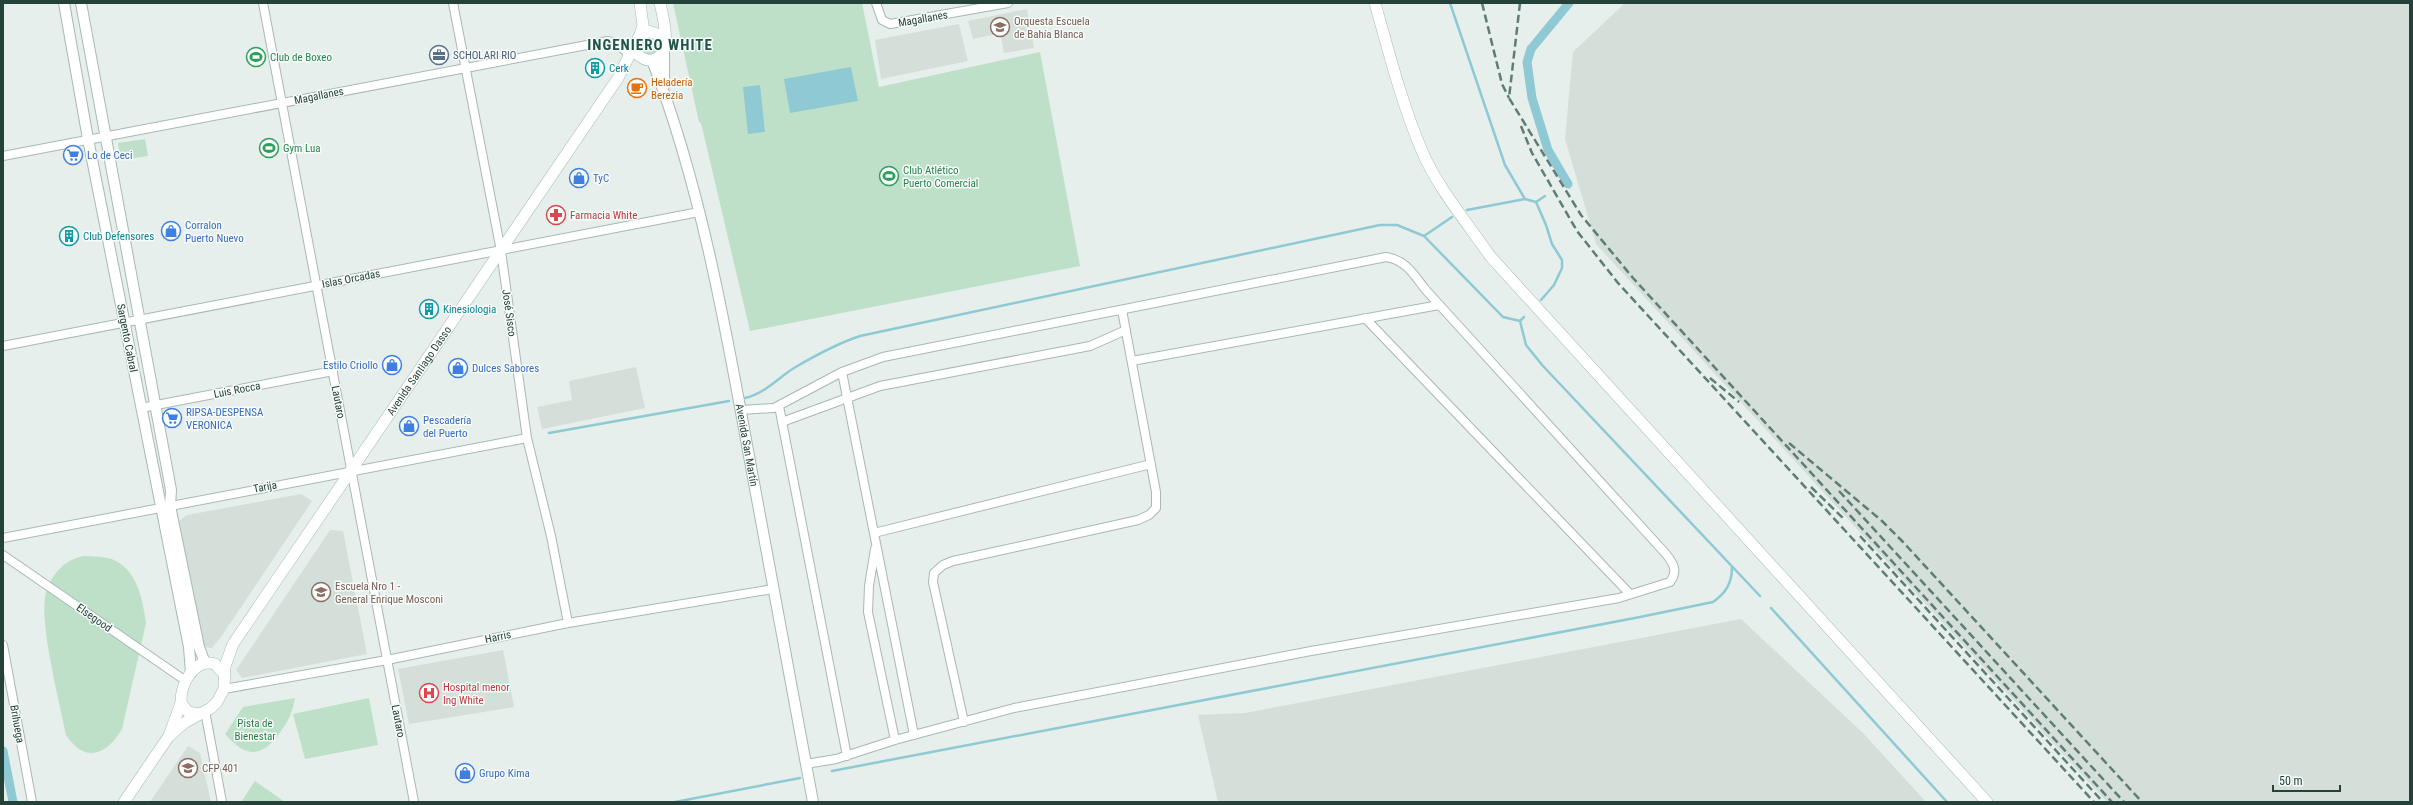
<svg xmlns="http://www.w3.org/2000/svg" width="2413" height="805" font-family="'Roboto Condensed',sans-serif">
  <style>
    .built { fill: #d4dfda }
    .green { fill: #bfe0c8 }
    .water { fill: #8ec9d4 }
    .lines { fill: none; stroke-linecap: round; stroke-linejoin: round }
    .stream { stroke: #8ec9d4; stroke-width: 2.5 }
    .canal { stroke: #8ec9d4; stroke-width: 9 }
    .minor-casing { stroke: #a8b8b2; stroke-width: 10 }
    .tertiary-casing { stroke: #a8b8b2; stroke-width: 12 }
    .secondary-casing { stroke: #a4bbb3; stroke-width: 12 }
    .minor { stroke: #fff; stroke-width: 8 }
    .tertiary { stroke: #fff; stroke-width: 10 }
    .secondary { stroke: #fff; stroke-width: 11 }
    .rail { stroke: #5f7d75; stroke-width: 2.5; stroke-dasharray: 8 4; stroke-linecap: butt }
    .labels { text-anchor: middle; dominant-baseline: central; stroke-width: 3; stroke-linejoin: round; paint-order: stroke }
    .street-label { font-size: 11px; fill: #24423a; stroke: #f7fbf9 }
    .education-label { font-size: 11px; fill: #785e54; stroke: #f7fbf9; text-anchor: start }
    .service-label { font-size: 11px; fill: #4e5e75; stroke: #f7fbf9; text-anchor: start }
    .leisure-label { font-size: 11px; fill: #27864d; stroke: #f7fbf9; text-anchor: start }
    .culture-label { font-size: 11px; fill: #0d838f; stroke: #f7fbf9; text-anchor: start }
    .food-label { font-size: 11px; fill: #c56008; stroke: #f7fbf9; text-anchor: start }
    .shop-label { font-size: 11px; fill: #366cbe; stroke: #f7fbf9; text-anchor: start }
    .health-label { font-size: 11px; fill: #be3a42; stroke: #f7fbf9; text-anchor: start }
    .park-label { font-size: 11px; fill: #2d7a4b; stroke: #f7fbf9 }
    .district-label { font-size: 15px; font-weight: bold; letter-spacing: 1px; fill: #1f5548; stroke: #f7fbf9 }
  </style>
  <rect width="100%" height="100%" fill="#e6efeb"/>
  <!-- built -->
  <path class="built" d="M1625,3H2410V802H2107L1596,244L1565,139L1573,52Z
    M1027,9L1034,48L1004,53L1000,33L973,39L968,21Z
    M959,24L968,61L881,79L875,40Z
    M636,367L645,408L542,429L537,407L572,400L569,381Z
    M301,494L312,501L221,637L212,648L202,647L179,521L187,515Z
    M330,530L343,531L367,654L242,678L236,670Z
    M1741,619L1864,734L1926,802H1218L1198,715L1245,713Z
    M503,650L514,707L409,724L398,669Z
    M188,746L200,753L211,802H150Z"/>
  <!-- green -->
  <path class="green" d="M673,3H862L879,87L1040,52L1080,266L750,331L701,123L699,122Z
    M641 46a9 9 0 1 1 18 0a9 9 0 1 1-18 0Z
    M145,139L148,156L120,160L118,143Z
    M85,556C95,557 108,556 116,561C138,572 143,602 146,623L122,729C107,755 85,764 66,735C60,704 38,620 46,593C51,574 66,558 85,556Z
    M295,698C292,714 289,720 279,734C261,759 245,757 225,734L243,707Z
    M369,698L378,745L305,759L293,714Z
    M255,781L285,802H241Z"/>
  <!-- water -->
  <path class="water" d="M851,67L858,101L790,113L784,79Z
    M760,85L765,132L748,134L743,87Z"/>
  <g class="lines">
    <!-- stream -->
    <path class="stream" d="M1450,3L1505,165L1525,199
      M1536,202L1546,225L1552,244L1562,260V268L1554,285L1541,300
      M1467,210L1525,199L1536,202L1545,196
      M1424,236L1452,217
      M1520,321L1526,345L1543,366L1760,596
      M745,398C764,394 778,378 794,368C816,355 836,344 860,336L1380,225H1397L1424,236L1503,317L1520,321L1524,317
      M549,433L729,401
      M1771,608L1947,802
      M832,771L1640,617L1713,602C1726,593 1732,583 1732,567
      M675,802L800,778"/>
    <!-- canal -->
    <path class="canal" d="M1568,184L1548,150L1532,98L1527,62L1531,49L1569,3
      M3,751L13,802"/>
    <!-- minor casing -->
    <g class="minor-casing">
      <path id="minor" d="M263,3L414,802
        M453,3L501,251L527,438L551,536L568,623
        M876,3L882,20L890,24L1008,3
        M3,156L608,41L616,43L630,55
        M1365,318L1630,594
        M3,346L699,212
        M1132,361L1439,305
        M842,372L914,735
        M779,406L847,756
        M141,408L333,371
        M741,410L774,408L842,372L883,357L1386,257C1406,260 1414,275 1425,289L1666,554C1674,564 1678,571 1670,582L1619,598L1311,651L1014,708L895,740L836,759L806,764
        M782,422L880,386L1090,346L1126,330
        M874,533L1151,464
        M3,538L527,438
        M875,549L869,586L868,612L895,740
        M3,555L186,681
        M3,645L32,802
        M224,689L387,660L568,623L773,589
        M205,711L222,802
        M964,722L933,582L934,573L943,565L953,561L1138,520L1149,515L1156,508V492L1122,310"/>
    </g>
    <!-- tertiary casing -->
    <g class="tertiary-casing">
      <g id="tertiary">
        <path d="M64,3L88,139L189,647L191,673"/>
        <path d="M81,3L171,490L170,506L199,647L205,663"/>
        <path id="s1" d="M652,60C699,181 724,318 747,445C769,564 791,683 813,802"/>
        <path d="M664,86V49"/>
      </g>
    </g>
    <!-- secondary casing -->
    <g class="secondary-casing">
      <g id="secondary">
        <path d="M640,3L643,25L640,35"/>
        <path d="M660,3C663,17 673,52 655,59C649,62 643,59 638,55L635,46L638,38L648,31L660,35L665,45"/>
        <path d="M1375,3C1389,53 1402,104 1422,151C1437,187 1468,224 1490,256L1987,802"/>
        <path d="M199,714L188,712L181,703C180,685 194,657 215,664L224,674"/>
        <path id="s2" d="M169,736L184,723L211,708L217,702L224,689L225,666L233,644L618,78L636,42"/>
        <path d="M124,802L169,736L181,703"/>
      </g>
    </g>
    <!-- minor -->
    <use href="#minor" class="minor"/>
    <!-- tertiary -->
    <use href="#tertiary" class="tertiary"/>
    <!-- secondary -->
    <use href="#secondary" class="secondary"/>
    <!-- rail -->
    <path class="rail" d="M1482,3L1502,84L1509,98
      M1520,3L1509,98L1581,215L1633,278L2112,802
      M1521,126L1532,153L1577,231L1618,283L2094,802
      M1710,378L1739,402
      M1789,443L1882,521L1903,542L2142,802
      M1811,487L1845,520
      M1839,491L2124,802
      M1860,536L2103,802"/>
  </g>
  <!-- icons -->
  <defs>
    <g id="school-ring" transform="scale(1)"><circle r="9.5" fill="#f7fbf9" stroke="#8d6e63" stroke-width="1.5"/><path d="M0-5L7-2L0 1L-7-2ZM-4 1L0 2.5L4 1V4Q0 6-4 4Z" fill="#8d6e63"/></g>
    <g id="office-ring" transform="scale(1)"><circle r="9.5" fill="#f7fbf9" stroke="#5c6f8a" stroke-width="1.5"/><path d="M-6-3h4V-5.5h4V-3h4V5H-6ZM-1-4.5V-3h2v-1.5ZM-6 0V1H6V0Z" fill="#5c6f8a"/></g>
    <g id="stadium-ring" transform="scale(1)"><circle r="9.5" fill="#f7fbf9" stroke="#2e9e5b" stroke-width="1.5"/><path d="M0-5a6.5 5 0 1 0 0 10a6.5 5 0 1 0 0-10ZM-3.5-1.8h7v3.6h-7Z" fill="#2e9e5b"/></g>
    <g id="building-ring" transform="scale(1)"><circle r="9.5" fill="#f7fbf9" stroke="#0f9aa8" stroke-width="1.5"/><path d="M-4-6H4V6H1V3H-1V6H-4ZM-2.5-4.3h1.7v1.8h-1.7ZM.8-4.3h1.7v1.8H.8ZM-2.5-1h1.7V.8h-1.7ZM.8-1h1.7V.8H.8Z" fill="#0f9aa8"/></g>
    <g id="cafe-ring" transform="scale(1)"><circle r="9.5" fill="#f7fbf9" stroke="#e8710a" stroke-width="1.5"/><path d="M-5.5-4.5H6V0H3Q3 3.5 0 3.5H-2.5Q-5.5 3.5-5.5 0ZM3-3.2v2h1.7v-2ZM-6 4.5H4V6H-6Z" fill="#e8710a"/></g>
    <g id="supermarket-ring" transform="scale(1)"><circle r="9.5" fill="#f7fbf9" stroke="#3f7fe0" stroke-width="1.5"/><path d="M-6-5.5h2.5l.6 2H6L4.5 2H-2.5L-4.4-4H-6ZM-1.5 3.2a1.3 1.3 0 1 0 .1 0ZM3 3.2a1.3 1.3 0 1 0 .1 0Z" fill="#3f7fe0"/></g>
    <g id="shop-ring" transform="scale(1)"><circle r="9.5" fill="#f7fbf9" stroke="#3f7fe0" stroke-width="1.5"/><path d="M-5-2.5h2.3a2.7 3.5 0 0 1 5.4 0H5L5.5 6h-11ZM-1.5-2.5h3a1.5 2.3 0 0 0-3 0Z" fill="#3f7fe0"/></g>
    <g id="pharmacy-ring" transform="scale(1)"><circle r="9.5" fill="#f7fbf9" stroke="#e0444e" stroke-width="1.5"/><path d="M-2-6h4v4h4v4h-4v4h-4v-4h-4v-4h4Z" fill="#e0444e"/></g>
    <g id="hospital-ring" transform="scale(1)"><circle r="9.5" fill="#f7fbf9" stroke="#e0444e" stroke-width="1.5"/><path d="M-5-5h3v3.5h4V-5h3V5h-3V1.5h-4V5h-3Z" fill="#e0444e"/></g>
  </defs>
  <g fill-rule="evenodd">
    <use href="#school-ring" x="1000" y="27"/>
    <use href="#office-ring" x="439" y="55"/>
    <use href="#stadium-ring" x="256" y="57"/>
    <use href="#building-ring" x="595" y="68"/>
    <use href="#cafe-ring" x="637" y="88"/>
    <use href="#stadium-ring" x="269" y="148"/>
    <use href="#supermarket-ring" x="73" y="155"/>
    <use href="#stadium-ring" x="889" y="176"/>
    <use href="#shop-ring" x="579" y="178"/>
    <use href="#pharmacy-ring" x="556" y="215"/>
    <use href="#shop-ring" x="171" y="231"/>
    <use href="#building-ring" x="69" y="236"/>
    <use href="#building-ring" x="429" y="309"/>
    <use href="#shop-ring" x="392" y="365"/>
    <use href="#shop-ring" x="458" y="368"/>
    <use href="#supermarket-ring" x="172" y="418"/>
    <use href="#shop-ring" x="409" y="426"/>
    <use href="#school-ring" x="321" y="592"/>
    <use href="#hospital-ring" x="429" y="693"/>
    <use href="#school-ring" x="188" y="768"/>
    <use href="#shop-ring" x="465" y="773"/>
  </g>
  <g class="labels">
    <!-- street labels -->
    <g class="street-label">
      <text transform="translate(923 19) rotate(-10)">Magallanes</text>
      <text transform="translate(319 96) rotate(-11)">Magallanes</text>
      <text transform="translate(351 279) rotate(-11)">Islas Orcadas</text>
      <text transform="translate(509 313) rotate(82)">José Sisco</text>
      <text transform="translate(127 338) rotate(79)">Sargento Cabral</text>
      <text stroke="none"><textPath href="#s2" startOffset="451">Avenida Santiago Dasso</textPath></text>
      <text transform="translate(237 390) rotate(-11)">Luis Rocca</text>
      <text transform="translate(338 402) rotate(79)">Lautaro</text>
      <text stroke="none"><textPath href="#s1" startOffset="397">Avenida San Martín</textPath></text>
      <text transform="translate(265 487) rotate(-11)">Tarija</text>
      <text transform="translate(94 618) rotate(35)">Elsegood</text>
      <text transform="translate(498 637) rotate(-12)">Harris</text>
      <text transform="translate(398 721) rotate(79)">Lautaro</text>
      <text transform="translate(17 724) rotate(80)">Brihuega</text>
    </g>
    <!-- education labels -->
    <g class="education-label">
      <text x="1014" y="21">Orquesta Escuela<tspan x="1014" dy="13">de Bahía Blanca</tspan></text>
      <text x="335" y="586">Escuela Nro 1 -<tspan x="335" dy="13">General Enrique Mosconi</tspan></text>
      <text x="202" y="768">CFP 401</text>
    </g>
    <!-- service labels -->
    <g class="service-label">
      <text x="453" y="55">SCHOLARI RIO</text>
    </g>
    <!-- leisure labels -->
    <g class="leisure-label">
      <text x="270" y="57">Club de Boxeo</text>
      <text x="283" y="148">Gym Lua</text>
      <text x="903" y="170">Club Atlético<tspan x="903" dy="13">Puerto Comercial</tspan></text>
    </g>
    <!-- culture labels -->
    <g class="culture-label">
      <text x="609" y="68">Cerk</text>
      <text x="83" y="236">Club Defensores</text>
      <text x="443" y="309">Kinesiologia</text>
    </g>
    <!-- food labels -->
    <g class="food-label">
      <text x="651" y="82">Heladería<tspan x="651" dy="13">Berezia</tspan></text>
    </g>
    <!-- shop labels -->
    <g class="shop-label">
      <text x="87" y="155">Lo de Ceci</text>
      <text x="593" y="178">TyC</text>
      <text x="185" y="225">Corralon<tspan x="185" dy="13">Puerto Nuevo</tspan></text>
      <text x="378" y="365" text-anchor="end">Estilo Criollo</text>
      <text x="472" y="368">Dulces Sabores</text>
      <text x="186" y="412">RIPSA-DESPENSA<tspan x="186" dy="13">VERONICA</tspan></text>
      <text x="423" y="420">Pescadería<tspan x="423" dy="13">del Puerto</tspan></text>
      <text x="479" y="773">Grupo Kima</text>
    </g>
    <!-- health labels -->
    <g class="health-label">
      <text x="570" y="215">Farmacia White</text>
      <text x="443" y="687">Hospital menor<tspan x="443" dy="13">Ing White</tspan></text>
    </g>
    <!-- park labels -->
    <g class="park-label">
      <text x="255" y="723">Pista de<tspan x="255" dy="13">Bienestar</tspan></text>
    </g>
    <!-- district labels -->
    <g class="district-label">
      <text x="650" y="45">INGENIERO WHITE</text>
    </g>
  </g>
  <!-- border -->
  <rect width="2413" height="805" fill="none" stroke="#24423a" stroke-width="8"/>
  <!-- scale -->
  <path d="M2273 785v6h67v-6" fill="none" stroke="#24423a" stroke-width="2"/>
  <text x="2279" y="785" font-size="12" fill="#24423a" stroke="#f7fbf9" stroke-width="3" paint-order="stroke">50 m</text>
</svg>
